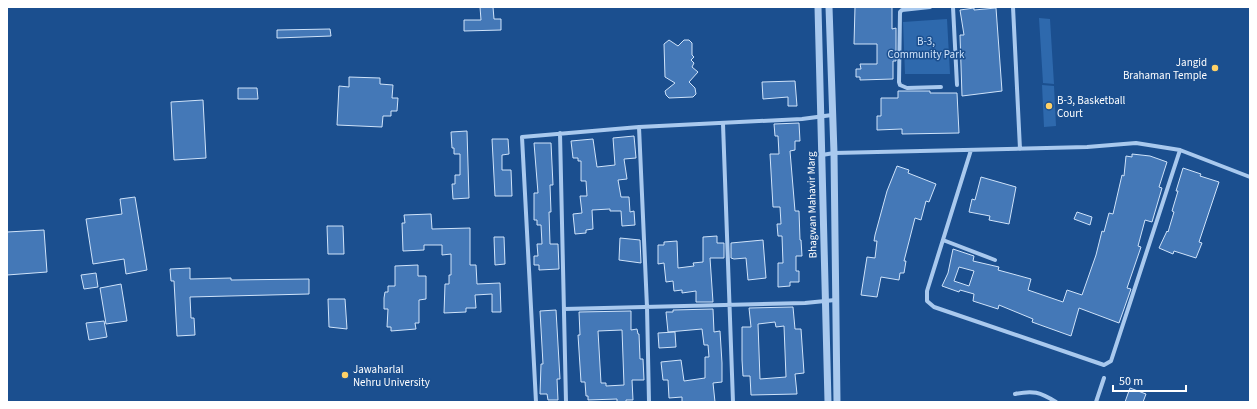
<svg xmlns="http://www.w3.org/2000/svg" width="1257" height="409" font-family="'Source Sans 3',sans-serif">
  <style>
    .green { fill: #2e69ad }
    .building { fill: #4478b7; stroke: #cfe3fa; fill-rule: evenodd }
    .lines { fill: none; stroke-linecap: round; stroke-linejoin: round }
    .minor { stroke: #a9c9ee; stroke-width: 4 }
    .tertiary { stroke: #a9c9ee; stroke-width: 7 }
    .poi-dot { fill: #ffd166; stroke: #1b4f8f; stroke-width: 1.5 }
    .labels { text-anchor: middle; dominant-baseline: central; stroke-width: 3; stroke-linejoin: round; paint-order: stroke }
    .park-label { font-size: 11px; fill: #cfe3fa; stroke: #1b4f8f }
    .poi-label { font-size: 11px; fill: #fff; stroke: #1b4f8f; text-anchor: start }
    .street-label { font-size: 11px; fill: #fff; stroke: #1b4f8f }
  </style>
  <rect width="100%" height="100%" fill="#1b4f8f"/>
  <!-- green -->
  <path class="green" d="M1039,18L1050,19L1054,84L1043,83Z
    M947,19L950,74H905L903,22Z
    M1042,85L1054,86L1056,126L1044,127Z"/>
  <!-- building -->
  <path class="building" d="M480,7H493L494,19H501V30L464,31V20H481Z
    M855,7H892V29L896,28V61H893V79L860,80V77H856V69H861L860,64H877V44H854Z
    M974,8V10L996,8L1002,91L962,96L960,35H964L960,10Z
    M330,29L331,36L277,38V30Z
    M669,40L678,46L684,40H689L692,43V55L694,57L691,60L694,63L692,67L698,72L689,82L695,88L696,94L693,97L669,98L666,95L665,91L675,83L665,77L664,44Z
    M349,77L380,78V84L393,85L392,98H398L397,111H391V116H383L382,127L337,125L339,86L349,87Z
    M795,81L797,106H788V97L763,99L762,82Z
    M238,88H257L258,99H238Z
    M898,91H930V93H957L959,133L902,134V129L877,130V116H881V98H898Z
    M203,100L206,158L174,160L171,102Z
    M799,123L800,141H795V150L790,151L795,211H799L800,240H801L802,256H796V271H799V282H790V286L778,287V263H783L782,236H778L777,224H781L780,207H773L770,154H779L778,136H775L774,124Z
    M467,131L469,198L453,199L452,184H455V175H460V154H454V148H452L451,132Z
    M634,136L636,158L624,159L627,179L618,180L621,197H629L630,212L634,211L635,225L622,226L621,211H610V209L592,210L593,229L586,230V233L575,234L573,214L582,213L580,196H587L586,181H581V161H578V158H573L571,141L593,139L597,167L615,165L613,138Z
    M492,139H508L509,154L502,155V170H511L512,196H495Z
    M534,143H551L553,185H550L551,212H549L550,244H558L559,269L539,270V265H534V256H538L537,244H542L541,225H537V220H534V193H538Z
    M1132,154L1150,156L1167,162L1159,187L1162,188L1152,222L1145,220L1138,246L1141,247L1127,288L1131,289L1119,323L1079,308L1071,336L1032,322L1033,319L999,305L998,309L973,301L974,294L960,290L959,292L942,286L948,273L953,249L974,256L973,261L999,267L998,270L1031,279L1028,290L1063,302L1067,290L1082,295L1096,255L1102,231L1104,232L1109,213L1113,214L1122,175L1124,176L1126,156L1132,157ZM959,267L974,271L969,286L954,281Z
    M897,166L909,170L908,173L936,184L929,202L926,201L921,220L915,218L904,261H906L904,273H900L899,280L881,277L877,297L861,295L867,257L875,258L877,241H874L875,235L887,191Z
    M1183,168L1201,174L1200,176L1219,182L1199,242L1202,243L1196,258L1174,251L1173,254L1159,248L1167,231L1168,232L1174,212L1172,211L1178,191H1176Z
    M981,177L1016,187L1009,224L989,220L990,216L969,212L972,199L975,200Z
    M135,197L147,270L126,274L124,259L93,264L86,219L122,214L120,199Z
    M1077,212L1092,217L1090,225L1074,219Z
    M431,214L432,229L470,228V265H476L477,284L500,283L501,312H492V294L475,295L476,308H466V312L444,313L445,284H449V275H451V254L442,255V245H424V250L403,251L402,223H405L404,215Z
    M327,226H343L344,254H328Z
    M44,230L47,272L7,275V232Z
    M717,236V243H724V258H710L713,302H696V291L682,293V290L674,291L673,281L666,282L664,263L658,264V245H664V242L677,241L678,268L694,266L693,263L703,262V237Z
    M494,237H504L505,264L495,265Z
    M620,238L640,240L641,263L619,260Z
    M763,240L766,278L748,280L746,258L734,259L731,258V243Z
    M418,265V276H426V299L419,300V323H415L416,329L391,331V327H387L388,309H384V298L385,292H388V286H395V266Z
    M190,268V279L231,278V280L309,279V294L190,297L191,318H194L195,335L177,336L174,281H171L170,269Z
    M96,273L98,287L84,289L81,275Z
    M121,284L127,321L106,324L100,288Z
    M328,299H345L347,329L329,327Z
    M793,307L795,329H801L804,373L795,374L797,394L751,395L750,376H743L742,360V327H751L749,308ZM775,322L776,327L784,326L786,377L760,379L758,324Z
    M713,309L714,332L720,331L722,363V382L713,383L715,402H682V397L669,398L668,380H663L661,362L681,360L684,381L705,378V357H709L708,345H704L702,329L668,332L666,312H673V310Z
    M556,310L560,379H557L558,400H548L547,394H540L541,364H543L540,311Z
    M631,311V330L637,329L638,334H639L640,359H643L644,380H632L633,400H626V402H617V399L588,400V396H586L585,382H581L578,335H580L579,312ZM622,330L624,385L606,386V383H601L598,331Z
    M104,321L107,337L89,340L86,323Z
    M675,332L676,347L659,348L658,333Z
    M1130,388L1146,394L1143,402H1125Z"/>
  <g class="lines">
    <!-- minor -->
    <path class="minor" d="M930,7L902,10L900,12L899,82L900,85L907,88L941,87
      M953,7L957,85
      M1013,7L1020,149
      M723,124L733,402
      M639,127L647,307L649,402
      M560,133L566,402
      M971,150L927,291V301L934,307L1104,365L1111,361L1180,150
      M822,155L834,153L1087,147L1136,143L1180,150L1250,177
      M943,240L995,260
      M564,309L805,303L835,300
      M1015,394C1033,390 1040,392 1056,402
      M536,402L522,137L639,127L802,119L832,115
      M1096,402L1104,378"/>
    <!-- tertiary -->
    <path class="tertiary" d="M818,7L828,402
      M829,7L834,153L837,402"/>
  </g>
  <!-- markers -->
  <g class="poi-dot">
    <circle cx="1215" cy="68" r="4"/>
    <circle cx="1049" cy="106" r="4"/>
    <circle cx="345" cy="375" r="4"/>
  </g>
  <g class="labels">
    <!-- park labels -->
    <g class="park-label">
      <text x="926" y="41">B-3,<tspan x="926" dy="13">Community Park</tspan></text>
    </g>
    <!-- poi labels -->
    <g class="poi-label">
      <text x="1207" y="62" text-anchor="end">Jangid<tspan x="1207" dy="13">Brahaman Temple</tspan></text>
      <text x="1057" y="100">B-3, Basketball<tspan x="1057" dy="13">Court</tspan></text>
      <text x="353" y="369">Jawaharlal<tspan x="353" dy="13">Nehru University</tspan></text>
    </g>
    <!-- street labels -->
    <g class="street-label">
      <text transform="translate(812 205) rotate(-91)">Bhagwan Mahavir Marg</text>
    </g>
  </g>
  <!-- border -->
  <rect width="1257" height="409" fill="none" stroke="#ffffff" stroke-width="16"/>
  <!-- scale -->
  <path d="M1113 385v6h73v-6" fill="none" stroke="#ffffff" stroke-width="2"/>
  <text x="1119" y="385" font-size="12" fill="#ffffff" stroke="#1b4f8f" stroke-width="3" paint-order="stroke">50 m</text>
</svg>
